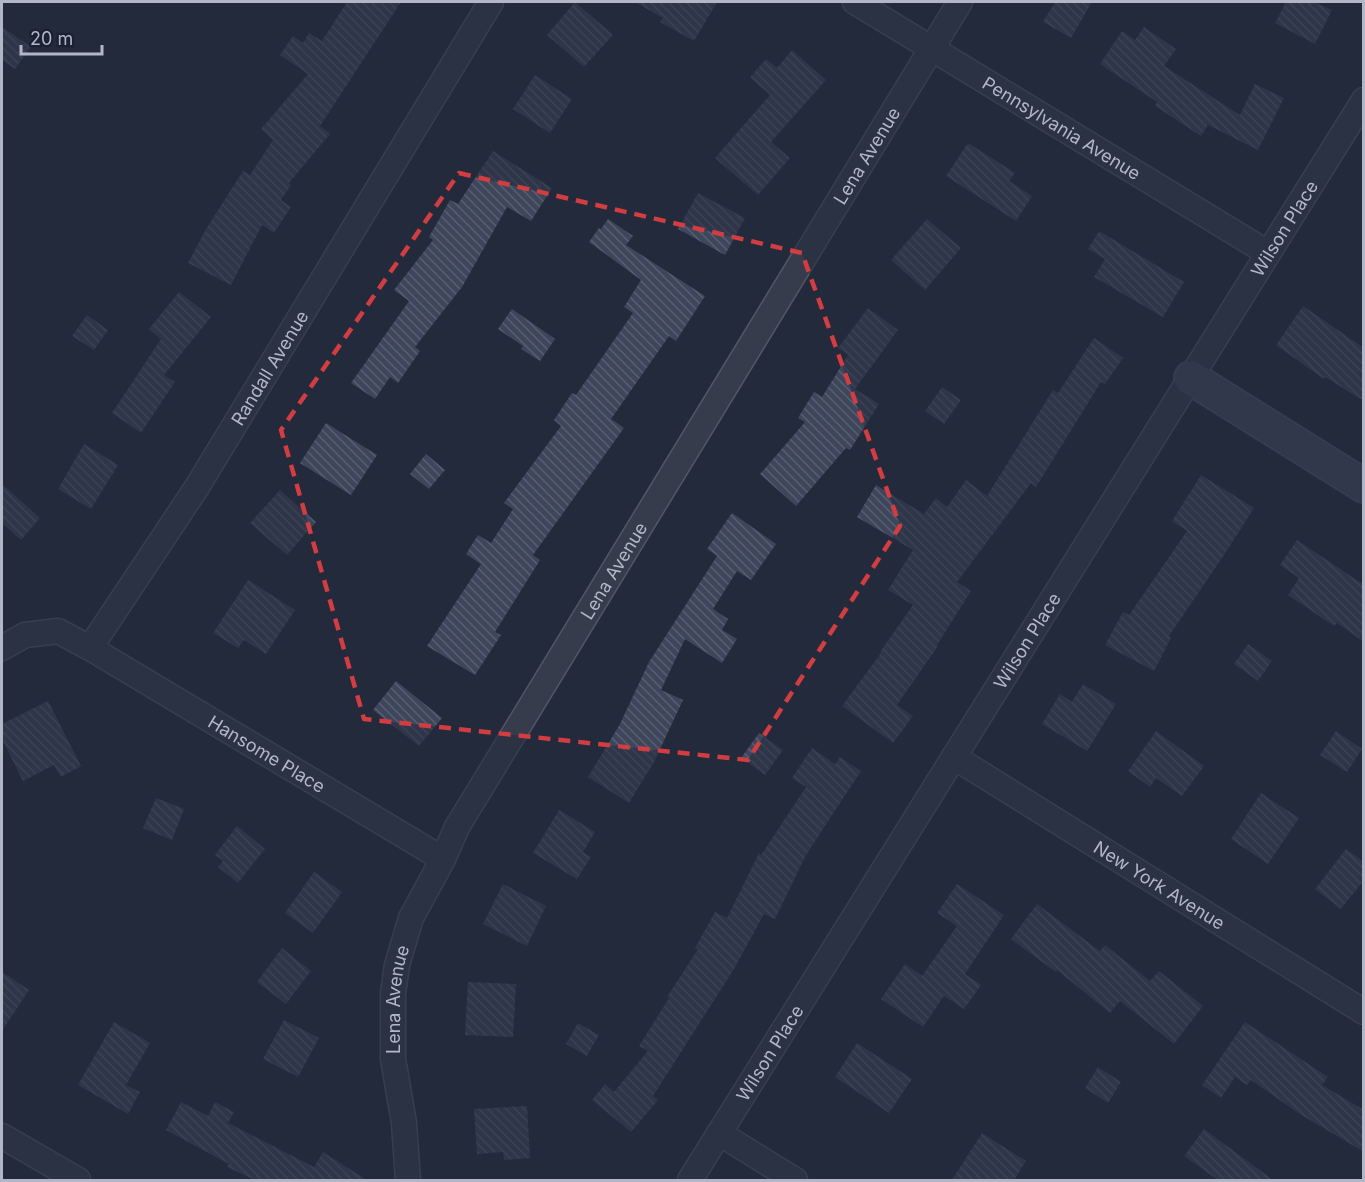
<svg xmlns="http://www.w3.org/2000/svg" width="1365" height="1182" font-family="Inter,sans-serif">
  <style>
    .building { fill: url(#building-back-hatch) }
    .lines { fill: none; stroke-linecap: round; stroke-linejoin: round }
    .street-casing { stroke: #525767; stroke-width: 27 }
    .secondary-casing { stroke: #525767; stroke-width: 36 }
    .street { stroke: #363c4c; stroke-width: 24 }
    .secondary { stroke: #444b5f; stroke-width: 33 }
    .marked { fill: none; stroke: #d13d40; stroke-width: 4.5; stroke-dasharray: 12 8; stroke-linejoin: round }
    .labels { text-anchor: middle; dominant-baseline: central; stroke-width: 4.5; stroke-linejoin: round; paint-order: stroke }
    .street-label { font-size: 18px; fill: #b2b7c8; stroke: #1c2131 }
  </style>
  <defs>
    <pattern id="building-back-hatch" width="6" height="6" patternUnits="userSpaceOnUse" patternTransform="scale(1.5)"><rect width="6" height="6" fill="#3e465c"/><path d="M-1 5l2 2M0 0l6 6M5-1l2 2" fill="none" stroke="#585e72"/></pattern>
  </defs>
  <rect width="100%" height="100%" fill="#232a3c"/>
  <!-- building -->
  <path class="building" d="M347,2H401L320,126L330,134L289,183L291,185L281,200L291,207L274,233L262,225L231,285L188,263L206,229L243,171L250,175L273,140L261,129L308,74L280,55L293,36L303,43L309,33L322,41Z
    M575,2L613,35L584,67L547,35Z
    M635,2H717L694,41L660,22L663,18Z
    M1055,2H1092L1071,38L1043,22Z
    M1286,2H1314L1332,10L1315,44L1275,23Z
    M2,27L31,47L15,69L2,60Z
    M1144,27L1176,49L1164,66L1240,115L1255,84L1284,98L1258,150L1208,125L1201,136L1155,106L1157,102L1100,64L1122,31L1135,40Z
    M792,50L826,80L771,142L790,158L758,195L715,158L770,95L750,77L766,59L777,68Z
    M535,75L572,99L550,133L513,109Z
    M968,143L1015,173L1009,181L1032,196L1016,221L946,176Z
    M493,151L552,188L531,221L507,207L462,287L415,347L420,351L398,383L390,377L375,399L351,383L409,301L394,290L433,240L429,237L450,200L458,204Z
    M698,193L745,218L725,255L678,229Z
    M608,219L633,236L626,245L705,296L676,341L669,336L611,419L624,428L533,555L540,560L495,632L501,635L475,675L427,646L481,564L466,554L478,535L491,543L513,509L504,503L561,426L554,420L572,393L576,395L633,313L624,307L641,280L589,242L599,228L601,229Z
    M927,219L961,248L925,290L891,260Z
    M1099,231L1184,282L1163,317L1094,277L1105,259L1088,249Z
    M179,292L211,317L164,375L175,382L141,433L112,413L161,339L149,329Z
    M1303,306L1364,348V401L1325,377L1324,379L1276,345Z
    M868,308L898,330L855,389L879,404L850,450L846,448L796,506L760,474L805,422L798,418L814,392L822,397L848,355L838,348Z
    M512,309L555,339L540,361L521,349L523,346L498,329Z
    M87,315L108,330L94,350L72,336Z
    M1094,338L1123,358L1105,384L1101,382L1036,487L1031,483L957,582L971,591L937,645L938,646L897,705L913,716L893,743L842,706L881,653L880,652L913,605L888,590L913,550L857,517L876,485L924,514L936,498L947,507L966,480L987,496L1053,390L1058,393Z
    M942,387L961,400L944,424L925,411Z
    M326,423L377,455L351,495L300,463Z
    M84,444L118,465L91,509L58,489Z
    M426,454L445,470L429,489L410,474Z
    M1201,475L1254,508L1224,555L1169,636L1171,638L1154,671L1105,645L1123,612L1129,615L1187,531L1172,521Z
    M2,484L40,518L21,540L2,523Z
    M280,490L316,522L287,555L250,523Z
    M732,513L776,544L751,580L737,571L713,609L728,619L722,630L737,639L722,663L685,639L661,690L683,700L654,762L629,803L588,777L620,724L649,662L717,556L707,549Z
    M1297,540L1364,585V642L1337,623L1334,626L1288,595L1299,578L1280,565Z
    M248,580L295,610L266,654L244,640L238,648L213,633Z
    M1248,644L1272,661L1258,681L1234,664Z
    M396,681L442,718L419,746L373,710Z
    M1083,684L1116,704L1087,751L1042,724L1060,694L1072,702Z
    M48,701L81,766L61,777L54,765L23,781L2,739V724Z
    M1156,731L1204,766L1182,796L1156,778L1150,787L1128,771Z
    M1336,731L1362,749L1347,772L1320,755Z
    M759,733L783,750L765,775L741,758Z
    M812,748L835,764L840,757L861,771L806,855L775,919L764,914L734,969L653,1096L658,1100L631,1132L592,1100L605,1084L614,1092L648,1051L639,1046L669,998L667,997L698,949L695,948L715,912L727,918L759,853L761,855L806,787L792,778Z
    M1261,793L1299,818L1268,864L1231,839Z
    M156,798L184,809L172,840L143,828Z
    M559,810L595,832L583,852L591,857L577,879L533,853Z
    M237,826L265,849L238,883L218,867L223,861L215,855Z
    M1346,849L1364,862V880L1341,909L1315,889Z
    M314,872L342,892L313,933L285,913Z
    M503,884L546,906L527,946L483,924Z
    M957,884L1004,915L965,974L981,985L964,1009L944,996L923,1027L881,999L905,964L922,976L957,926L937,913Z
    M1037,904L1100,951L1105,945L1150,981L1159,971L1203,1006L1174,1044L1120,1001L1110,1013L1057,970L1056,972L1011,939Z
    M282,948L311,971L286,1004L257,982Z
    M2,972L29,990L2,1031Z
    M468,982L516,984L513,1037L465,1035Z
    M284,1020L319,1038L298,1077L263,1059Z
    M114,1022L150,1043L126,1085L140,1092L128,1114L78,1085Z
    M1245,1022L1328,1077L1322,1085L1364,1110V1152L1298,1113L1251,1080L1247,1085L1235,1077L1221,1098L1202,1085Z
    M578,1023L599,1035L587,1056L566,1044Z
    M857,1043L912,1079L889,1113L835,1077Z
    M1098,1067L1121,1082L1108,1103L1085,1088Z
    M181,1102L208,1116L215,1102L234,1112L228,1123L314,1167L323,1152L367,1180H255L227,1167L229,1164L166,1130Z
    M527,1106L530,1158L504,1160L503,1152L477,1154L474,1109Z
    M1204,1129L1273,1180H1218L1184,1156Z
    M982,1133L1026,1161L1014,1180H952Z"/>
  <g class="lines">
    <!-- street casing -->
    <g class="street-casing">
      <g id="street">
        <path id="s1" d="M855,2L1268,253"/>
        <path id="s2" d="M2,648L25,635L58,631L90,648L443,859"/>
        <path id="s3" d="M90,648L197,487L491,2"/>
        <path id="s4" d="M954,757L1364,1012"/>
        <path d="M719,1133L795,1180"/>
        <path d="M2,1136L78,1180"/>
        <path id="s5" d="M408,1180L404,1123L393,1059V993L397,965L411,918L443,859L457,827L960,2"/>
        <path id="s6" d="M690,1180L1364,100"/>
      </g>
    </g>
    <!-- secondary casing -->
    <g class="secondary-casing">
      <path id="secondary" d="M1191,378L1364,486"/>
    </g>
    <!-- street -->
    <use href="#street" class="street"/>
    <!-- secondary -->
    <use href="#secondary" class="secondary"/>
  </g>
  <!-- marked area -->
  <path d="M0 0H1365V1182H0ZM459,173L802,253L900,526L748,760L364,719L281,430Z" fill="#232a3c" fill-opacity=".55" fill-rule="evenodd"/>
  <path class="marked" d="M459,173L802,253L900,526L748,760L364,719L281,430Z"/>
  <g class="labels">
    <!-- street labels -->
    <g class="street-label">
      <text stroke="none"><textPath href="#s1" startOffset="242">Pennsylvania Avenue</textPath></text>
      <text stroke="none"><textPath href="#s5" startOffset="1154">Lena Avenue</textPath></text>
      <text stroke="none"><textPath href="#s6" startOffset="1122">Wilson Place</textPath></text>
      <text stroke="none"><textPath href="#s3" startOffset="333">Randall Avenue</textPath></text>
      <text stroke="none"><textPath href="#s5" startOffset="668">Lena Avenue</textPath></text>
      <text stroke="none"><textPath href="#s6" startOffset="636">Wilson Place</textPath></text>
      <text stroke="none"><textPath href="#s2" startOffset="302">Hansome Place</textPath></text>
      <text stroke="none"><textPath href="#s4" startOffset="242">New York Avenue</textPath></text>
      <text stroke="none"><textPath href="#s5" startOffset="182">Lena Avenue</textPath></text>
      <text stroke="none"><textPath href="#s6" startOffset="150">Wilson Place</textPath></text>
    </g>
  </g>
  <!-- border -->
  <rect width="1365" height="1182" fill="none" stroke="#b2b7c8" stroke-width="6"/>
  <!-- scale -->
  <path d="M21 45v9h81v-9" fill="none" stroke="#b2b7c8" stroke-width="3"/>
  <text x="30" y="45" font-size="18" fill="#b2b7c8" stroke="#1c2131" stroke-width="4.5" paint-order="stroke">20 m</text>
</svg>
